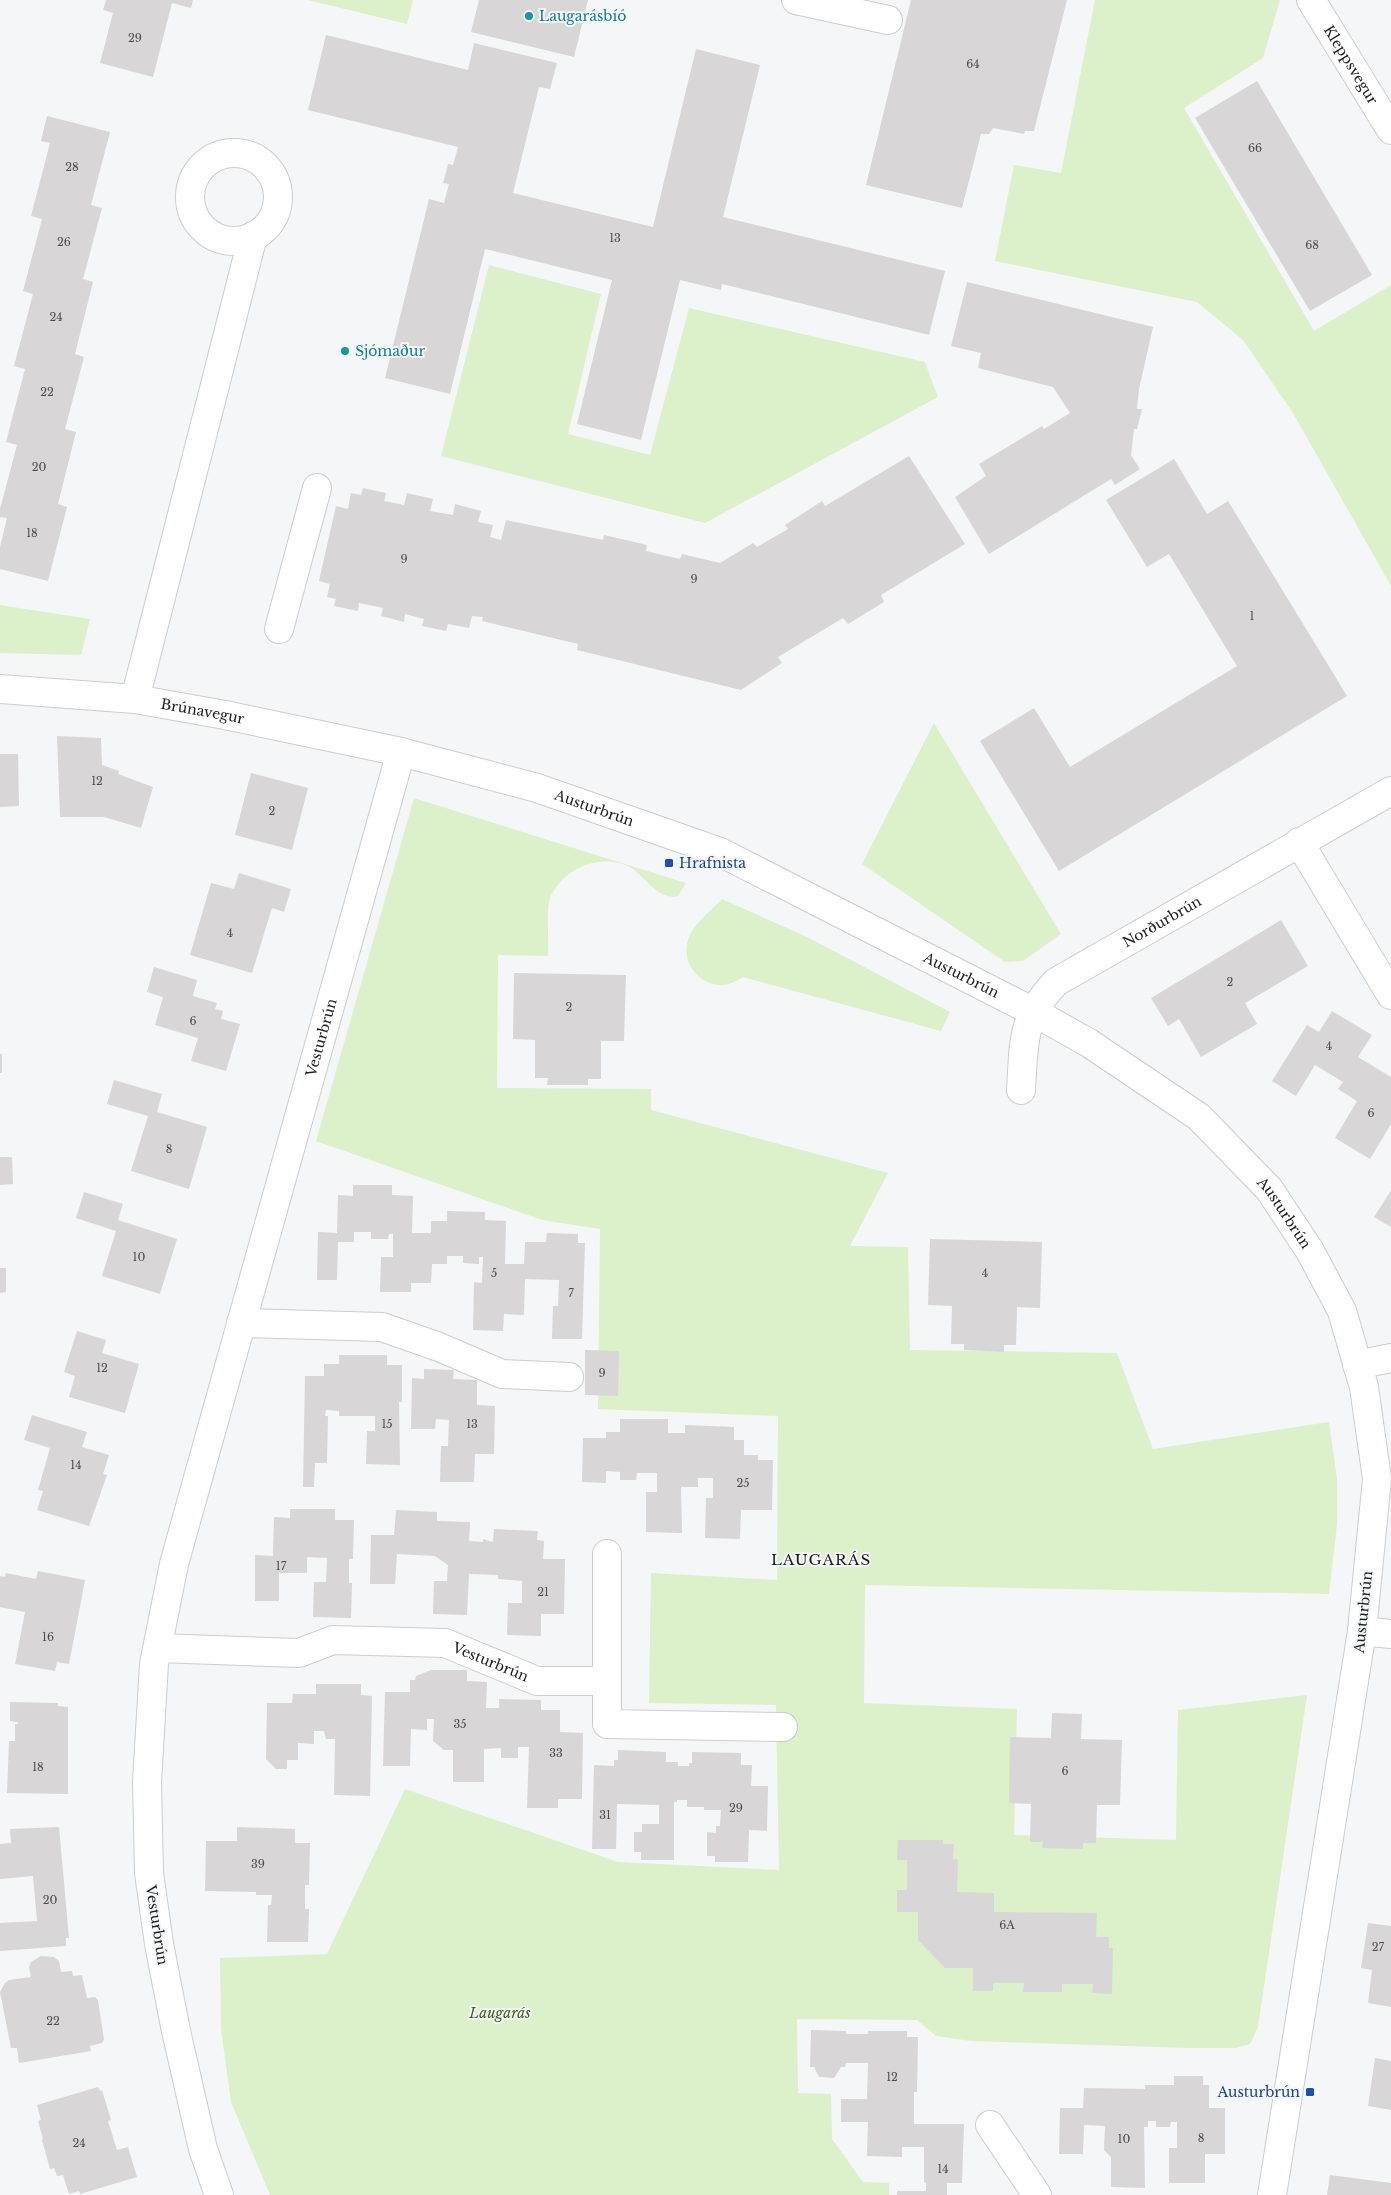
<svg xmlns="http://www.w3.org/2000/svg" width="1391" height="2195" font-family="'Libre Baskerville',serif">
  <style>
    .green { fill: #dcf0ca }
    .building { fill: #d8d6d7 }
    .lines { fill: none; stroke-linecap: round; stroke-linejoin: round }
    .minor-casing { stroke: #cccdce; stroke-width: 30 }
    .minor { stroke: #fff; stroke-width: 28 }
    .culture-dot { fill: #0f9aa8; stroke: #f5f6f8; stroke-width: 2 }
    .transit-dot { fill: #1a4fb4; stroke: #f5f6f8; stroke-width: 2 }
    .labels { text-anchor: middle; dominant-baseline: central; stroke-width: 4; stroke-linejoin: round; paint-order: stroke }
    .number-label { font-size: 11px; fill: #4b4b4c }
    .culture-label { font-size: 14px; fill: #0d838f; stroke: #f5f6f8; text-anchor: start }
    .street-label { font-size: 14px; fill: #1c1d1d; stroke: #f5f6f8 }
    .transit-label { font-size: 14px; fill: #164399; stroke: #f5f6f8; text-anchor: start }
    .park-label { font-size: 14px; font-style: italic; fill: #3e5b18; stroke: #f5f6f8 }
    .neighbourhood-label { font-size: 15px; letter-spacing: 1px; fill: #1c1d1d; stroke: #f5f6f8 }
  </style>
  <rect width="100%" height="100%" fill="#f5f6f8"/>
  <!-- green -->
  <path class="green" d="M308,0H413L407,24Z
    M1095,0H1280L1263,58L1184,108L1314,331L1391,285V586L1293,413L1243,340L1197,302L995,261L1014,165L1061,173Z
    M489,265L601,294L568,434L650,455L689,308L925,362L938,397L705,523L441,456Z
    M0,605L90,619L81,655L0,653Z
    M934,723L1061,934L1023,961L1005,962L862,864Z
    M414,798L686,883L678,896C657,901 645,875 628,866C599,853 562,869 550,898C546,909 549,942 548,956L498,955L497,1088L651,1089V1110L888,1173L850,1246L908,1247L910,1350L1117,1353L1153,1449L1329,1422L1337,1479V1524L1329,1594L865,1585L864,1703L1017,1709L1014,1835L1176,1840L1178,1710L1307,1695L1258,2027L1250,2044L1236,2048H1190L971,2041L936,2036L917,2020L797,2019L798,2093L831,2094L832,2139L863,2182L889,2183V2195H270L231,2102L221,2029L220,1958L327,1954L405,1789L618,1862L779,1870L776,1705L649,1703L651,1573L777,1580L778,1416L598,1409L600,1229L542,1220L316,1141Z
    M722,899L807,937L950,1012L941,1031L743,977C736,981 730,985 722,985C699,985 681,963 688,940C693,924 711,911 722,899Z"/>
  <!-- building -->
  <path class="building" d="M106,0H193L191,8L172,3L153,77L100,63L113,13L103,10Z
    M479,0H588L574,57L471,32Z
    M911,0H1067L1034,131H1025L1024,134L993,128L989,134H981L962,208L866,185Z
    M326,35L468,70L474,43L557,63L550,89L539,87L513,193L653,227L696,49L760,65L723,217L945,271L929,335L722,284L721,290L680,280L641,440L577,424L612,280L485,249L450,394L385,378L429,199L444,203L449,184L443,183L448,164L453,165L458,147L308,110Z
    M1257,81L1372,275L1310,311L1195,118Z
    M47,116L110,132L91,205L102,208L83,279L93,282L75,354L84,357L65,429L76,432L58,504L67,507L48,581L0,569V547L7,518L0,517V509L17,445L6,442L25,369L14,366L33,294L23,291L42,219L31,216L50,143L41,141Z
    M967,282L1153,327L1139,389L1137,409H1142L1137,429H1134L1131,455L1140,469L1115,485L1111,479L989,554L955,497L986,476L979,464L1042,426L1044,429L1070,413L1053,387L978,368L981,353L951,346Z
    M909,456L965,544L881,595L884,602L848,624L843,618L778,657L782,663L741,690L577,650L578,644L482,621L483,617L472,616L469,628L448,624L446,631L422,626L424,619L405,614L404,622L381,616L383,608L359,603L358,611L334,606L336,599L327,597L330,584L319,581L336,506L348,509L351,493L361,495L363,488L386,493L384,501L404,505L407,493L433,499L430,511L453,515L455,504L481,511L478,522L493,525L490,537L501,540L506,520L603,540L604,535L647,545L646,551L680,559L682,554L720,563L753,543L757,547L788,529L785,525L822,501L825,506Z
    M1174,459L1207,514L1228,501L1347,696L1059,871L980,741L1034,708L1070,767L1237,666L1169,554L1147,567L1106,500Z
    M57,736L101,738L102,765L119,771L118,774L153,787L141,828L104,817H60Z
    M0,754H18L19,806L0,807Z
    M251,773L308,788L292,850L235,835Z
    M239,873L291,889L284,912L272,908L252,973L190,955L211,883L234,889Z
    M1281,920L1308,966L1245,1003L1257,1024L1201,1057L1179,1019L1168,1026L1151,998Z
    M154,967L197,980L193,996L217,1003L215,1009L223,1011L221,1019L240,1024L226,1071L191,1061L198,1038L155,1025L163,997L147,992Z
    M514,973L626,975L624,1041H601V1079H588V1085H547L548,1078H535V1040L513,1039Z
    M1332,1011L1372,1035L1358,1057L1391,1077V1124L1370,1159L1335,1138L1357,1101L1338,1089L1343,1082L1315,1065L1296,1096L1272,1081L1307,1025L1319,1032Z
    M0,1054H2V1073H0Z
    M114,1080L162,1094L157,1112L207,1127L189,1189L131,1171L148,1116L107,1104Z
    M0,1157H12L13,1184L0,1185Z
    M353,1185H392V1195L413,1196L412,1233H431V1221H447V1211L485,1212V1220L506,1221L505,1264H524L525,1242H546L547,1233L578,1234V1243H585L582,1339H552L553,1306H558L559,1280L525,1279L524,1315L504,1314L503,1331L473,1330L474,1282L482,1283L483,1257H479V1264L463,1263V1256H447V1264H432L431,1283H411V1292H380L381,1257H393V1234H389L388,1239H371V1232H354V1242H338L337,1280H317L318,1232L337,1233L338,1195L353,1196Z
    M1391,1191V1227L1374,1217Z
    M84,1192L123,1204L118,1220L177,1239L160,1294L102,1276L116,1231L76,1218Z
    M930,1239L1042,1242L1040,1308L1017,1307L1016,1345H1004V1352L964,1350V1344H951L952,1306L928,1305Z
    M0,1268H6V1292L0,1293Z
    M77,1331L106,1340L102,1353L139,1364L125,1413L69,1397L75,1376L64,1372Z
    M585,1350L619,1351L618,1396L585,1395Z
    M339,1355H387V1365H402V1402H399L400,1465L366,1464L367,1431H375V1416H339V1411L326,1410L325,1416H328L327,1463H315L314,1487H303L305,1376H324V1364H339Z
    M424,1369L454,1370L453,1379L477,1380V1405L495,1406L494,1454H475L474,1482H440L441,1446H448L449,1420L436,1419L435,1429H411L412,1378L424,1379Z
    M32,1415L87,1432L82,1447L109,1455L103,1474L107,1475L89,1526L37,1510L43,1491L38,1490L50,1448L24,1440Z
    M620,1419H668V1433H685V1425L734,1427V1440H744V1455H758V1460H773L772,1510H741L740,1539L705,1538L706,1498H713V1478H698V1487H681L682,1533L646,1532V1492H657V1473H637L636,1480H620V1472L606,1471V1483L582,1482L583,1438H606V1432H620Z
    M290,1509H335V1520H354L353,1559H349V1583H352L351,1618L313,1617L314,1582H326L327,1558L307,1557V1573H279V1601H255V1555L273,1556L274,1517L290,1518Z
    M396,1510L437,1512V1521L470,1522L469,1541L483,1542V1539L493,1542L494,1529L538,1531L537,1540L544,1541L543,1559H565L564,1614H541V1636L507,1635L508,1603H522V1581L498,1579V1575L469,1574L467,1615L433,1614L434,1581H447L448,1565L435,1556L397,1554L395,1584H370L371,1535H394Z
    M38,1571L85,1580L69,1664L57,1662L55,1671L15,1664L25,1612L0,1607V1576L5,1577L6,1573L36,1579Z
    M431,1670H467V1681L487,1682L486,1708H499V1699L541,1700V1710H560V1732L583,1733L582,1799H558V1808H527L529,1747H518V1758H501V1748L484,1749V1782H453V1750H444L433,1741L434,1719H427V1730L411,1729L410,1766H383L385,1692H410V1680H415L416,1676Z
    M316,1684H361V1695L372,1696L370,1796L334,1795L335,1739H326L324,1731H314V1744L298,1743V1760H287V1769H276L266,1759L267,1703H292L293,1694H316Z
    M10,1702L58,1703V1706L68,1707V1794L7,1793L9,1741H15V1724H18V1722L10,1721Z
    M1052,1713L1082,1714L1081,1739L1122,1740L1120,1805H1097L1096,1843H1083V1849L1042,1848L1043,1842H1030L1031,1804L1009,1803L1010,1737L1051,1738Z
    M618,1750L666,1752V1762H678V1766H689V1763H692V1752L741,1753V1765H752L751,1786H768L767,1831L749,1830L748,1862H715V1856H707V1832L716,1833V1826H720L721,1810H704V1807H687V1800H677V1802H674V1860H641V1852H634V1832H642V1824H659V1805L617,1804L616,1849H592L594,1765L614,1766V1760H618Z
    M59,1827L69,1938H66V1946L0,1951V1923L37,1921L33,1876L0,1879V1844L11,1843L10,1829Z
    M237,1827L295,1829V1843H310L309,1885H305V1909H309L308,1942H267L268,1905H271L272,1895H256V1892L205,1891L206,1841H237Z
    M898,1840H943V1844H954L953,1859H958L957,1892L994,1893V1912L1097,1913L1096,1937H1109V1948H1113L1112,1994L1092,1993L1093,1984H1062V1992H1023L1024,1983H993V1991H973V1968H945L918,1940V1912H897V1890H907V1860H897Z
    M1368,1923L1391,1926V2007L1368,2003L1372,1970L1361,1968Z
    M41,1956L54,1957L59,1961L61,1972L72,1971L73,1976L82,1975L87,1998L95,1997L98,2000L104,2040L102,2043L90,2046L91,2051L19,2063L17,2048H11L0,1992L5,1983L9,1980L31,1977L29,1967L31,1962Z
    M811,2030L846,2031V2034H868V2031H907V2037H918L917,2092H914V2124H964L962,2183H947V2195H897V2191H926V2183L924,2182V2147H902V2157L867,2156L868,2122H841V2099H867L868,2063H846L845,2067H841L834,2078L819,2077L814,2067H810Z
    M1375,2058L1391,2061V2110L1368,2106Z
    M1174,2076H1203V2085H1209V2108H1225V2154H1205V2183H1169V2148H1177V2122H1171L1170,2127H1156V2121H1148V2127H1144L1145,2188L1111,2187V2157L1104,2150L1105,2126L1084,2125L1083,2154H1059L1060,2108H1083L1084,2088L1145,2089V2085H1174Z
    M98,2087L100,2091L102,2090L111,2120L108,2121L117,2150L128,2147L137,2177L80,2194L79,2191L69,2194L63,2175L57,2176L54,2168L50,2169L42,2140L43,2139L38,2121L41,2120L37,2105Z
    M1330,2175L1391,2183V2195H1327Z"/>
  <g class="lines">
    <!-- minor casing -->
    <g class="minor-casing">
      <g id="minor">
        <path d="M796,0L888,20"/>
        <path id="s1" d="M1311,0L1391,130"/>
        <circle cx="234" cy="197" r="44"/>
        <path d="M279,629L317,488"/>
        <path id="s2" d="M0,689L135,699L225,715L401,752L537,788L720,852L1032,1011L1089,1043L1199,1117L1269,1189L1310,1251L1342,1311L1364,1387L1377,1479L1362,1631L1272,2195"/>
        <path d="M135,699L253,236"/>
        <path d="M1299,842L1391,995"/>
        <path id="s3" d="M1021,1090C1024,1043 1021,1018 1056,982L1391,791"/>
        <path d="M241,1323L382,1327L439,1347L502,1374L569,1377"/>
        <path d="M1357,1365L1391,1358"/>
        <path d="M607,1554V1681"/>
        <path d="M1362,1631L1391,1634"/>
        <path id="s4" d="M158,1648L299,1653L333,1640L445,1643L537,1681H607V1724L783,1727"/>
        <path d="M990,2125L1037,2195"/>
        <path id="s5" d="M219,2195L203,2149L176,2031L159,1944L149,1873L147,1782L154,1664L174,1564L401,752"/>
      </g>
    </g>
    <!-- minor -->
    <use href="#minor" class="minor"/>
  </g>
  <!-- markers -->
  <g class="culture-dot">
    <circle cx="529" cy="16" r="5"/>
    <circle cx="345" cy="351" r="5"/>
  </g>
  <g class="transit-dot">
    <rect x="664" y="858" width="10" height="10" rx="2.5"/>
    <rect x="1305" y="2087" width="10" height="10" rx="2.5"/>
  </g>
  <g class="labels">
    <!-- number labels -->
    <g class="number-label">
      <text x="135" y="38">29</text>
      <text x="973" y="64">64</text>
      <text x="1255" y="148">66</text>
      <text x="72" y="167">28</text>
      <text x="615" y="238">13</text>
      <text x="64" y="242">26</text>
      <text x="1312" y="245">68</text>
      <text x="56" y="317">24</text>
      <text x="47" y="392">22</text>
      <text x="39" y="467">20</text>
      <text x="32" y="533">18</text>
      <text x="404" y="559">9</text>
      <text x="694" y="579">9</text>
      <text x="1252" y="616">1</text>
      <text x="97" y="781">12</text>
      <text x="272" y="811">2</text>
      <text x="230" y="933">4</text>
      <text x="1230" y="982">2</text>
      <text x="569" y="1007">2</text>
      <text x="193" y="1021">6</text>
      <text x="1329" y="1046">4</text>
      <text x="1371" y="1113">6</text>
      <text x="169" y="1149">8</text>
      <text x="139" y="1257">10</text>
      <text x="494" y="1273">5</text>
      <text x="985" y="1273">4</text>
      <text x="571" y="1293">7</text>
      <text x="102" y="1368">12</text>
      <text x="602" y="1373">9</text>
      <text x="387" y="1424">15</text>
      <text x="472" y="1424">13</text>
      <text x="76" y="1465">14</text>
      <text x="743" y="1483">25</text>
      <text x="281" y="1566">17</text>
      <text x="543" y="1592">21</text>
      <text x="48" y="1637">16</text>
      <text x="460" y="1724">35</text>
      <text x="556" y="1753">33</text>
      <text x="38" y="1767">18</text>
      <text x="1065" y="1771">6</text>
      <text x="736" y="1808">29</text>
      <text x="605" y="1815">31</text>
      <text x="258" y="1864">39</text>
      <text x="50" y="1900">20</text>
      <text x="1007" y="1925">6A</text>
      <text x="1378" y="1947">27</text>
      <text x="53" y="2021">22</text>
      <text x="892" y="2077">12</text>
      <text x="1201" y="2138">8</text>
      <text x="1124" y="2139">10</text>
      <text x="79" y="2143">24</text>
      <text x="943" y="2169">14</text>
    </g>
    <!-- culture labels -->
    <g class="culture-label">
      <text x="539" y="16">Laugarásbíó</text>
      <text x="355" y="351">Sjómaður</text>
    </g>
    <!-- street labels -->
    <g class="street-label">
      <text stroke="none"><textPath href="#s1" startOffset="76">Kleppsvegur</textPath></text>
      <text stroke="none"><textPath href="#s2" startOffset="204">Brúnavegur</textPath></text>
      <text stroke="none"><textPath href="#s2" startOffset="608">Austurbrún</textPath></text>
      <text stroke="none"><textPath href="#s3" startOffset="239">Norðurbrún</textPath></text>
      <text stroke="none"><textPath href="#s2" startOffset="1012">Austurbrún</textPath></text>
      <text stroke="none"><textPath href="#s5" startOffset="1188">Vesturbrún</textPath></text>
      <text stroke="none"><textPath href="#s2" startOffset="1418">Austurbrún</textPath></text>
      <text transform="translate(1363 1612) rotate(-84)">Austurbrún</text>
      <text stroke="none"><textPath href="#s4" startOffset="339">Vesturbrún</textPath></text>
      <text transform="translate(157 1925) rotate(81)">Vesturbrún</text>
    </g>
    <!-- transit labels -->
    <g class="transit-label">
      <text x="679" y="863">Hrafnista</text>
      <text x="1300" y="2092" text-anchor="end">Austurbrún</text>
    </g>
    <!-- park labels -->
    <g class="park-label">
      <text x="500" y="2013">Laugarás</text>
    </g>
    <!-- neighbourhood labels -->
    <g class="neighbourhood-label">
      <text x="821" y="1559">LAUGARÁS</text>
    </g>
  </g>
</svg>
